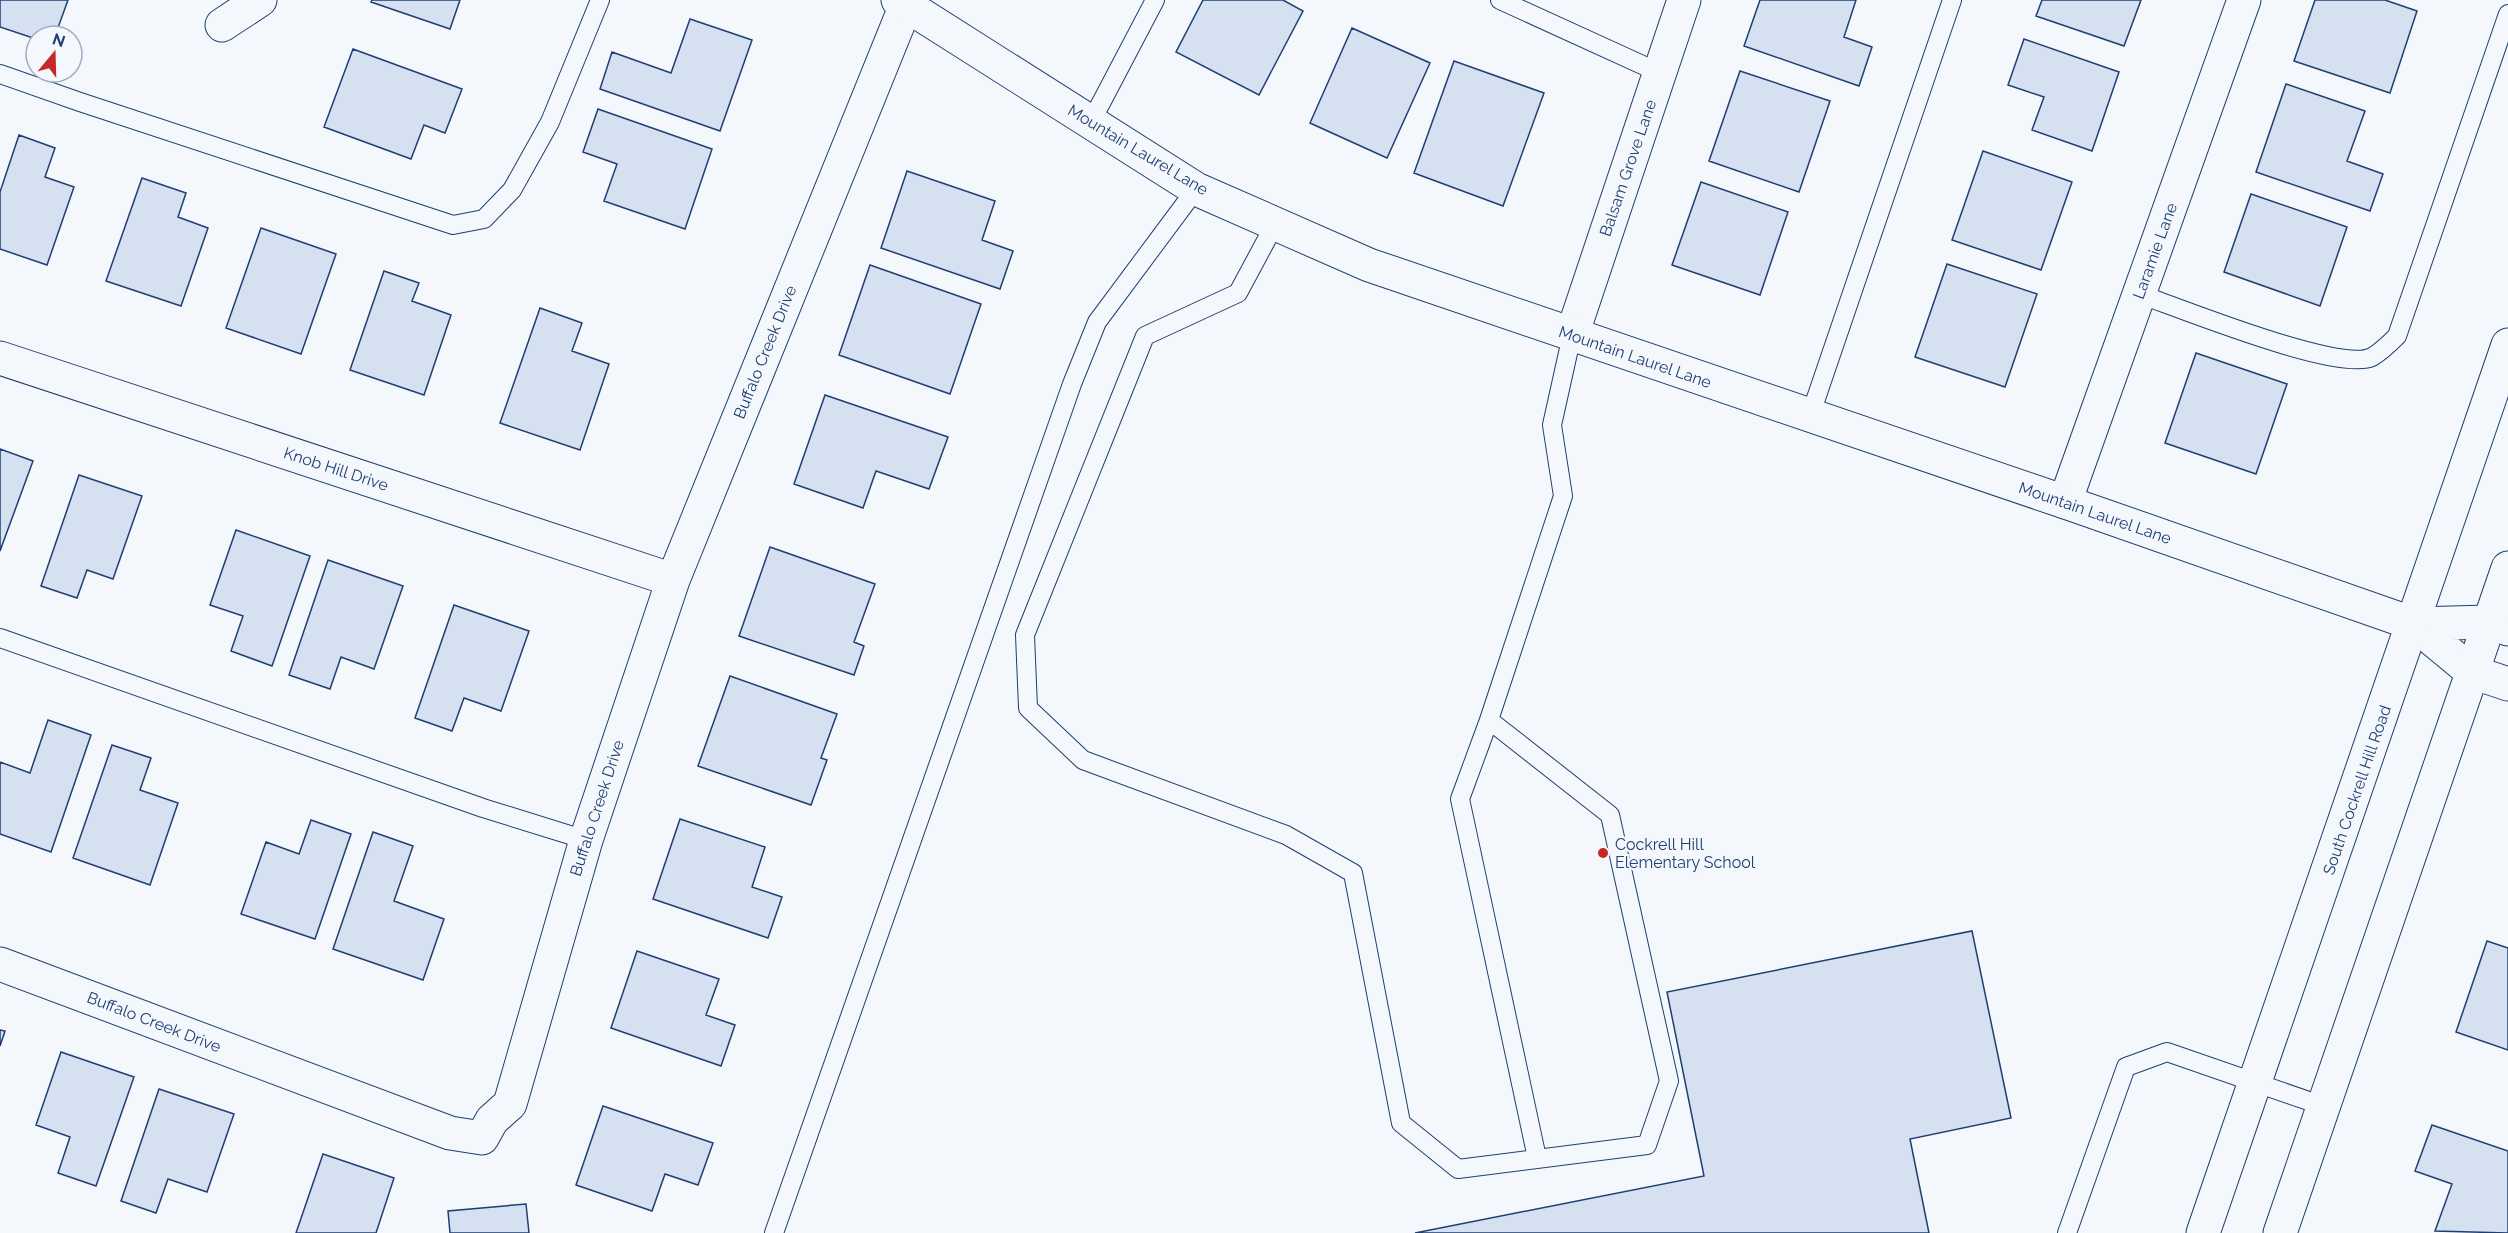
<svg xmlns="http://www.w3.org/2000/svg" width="2508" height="1233" font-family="Raleway,sans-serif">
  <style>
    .building { fill: #d5e0f0; stroke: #1d3f73; stroke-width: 1.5 }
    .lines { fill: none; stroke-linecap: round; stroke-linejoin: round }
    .lane-casing { stroke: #1d3f73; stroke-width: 20 }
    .street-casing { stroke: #1d3f73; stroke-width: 35 }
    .secondary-casing { stroke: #1d3f73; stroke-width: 35 }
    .lane { stroke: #f4f7fb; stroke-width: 18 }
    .street { stroke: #f4f7fb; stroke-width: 33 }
    .secondary { stroke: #f4f7fb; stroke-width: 33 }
    .poi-dot { fill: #c62828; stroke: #f4f7fb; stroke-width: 2 }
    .labels { text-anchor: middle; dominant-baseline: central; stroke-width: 4.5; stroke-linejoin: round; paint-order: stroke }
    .street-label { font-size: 16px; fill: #1d3f73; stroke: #f4f7fb }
    .poi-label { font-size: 16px; fill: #1d3f73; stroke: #f4f7fb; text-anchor: start }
  </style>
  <rect width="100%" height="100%" fill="#f4f7fb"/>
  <!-- building -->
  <path class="building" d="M0,0H68L55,36H36V39L0,27Z
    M372,0H460L450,29L371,2Z
    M1203,0H1283L1303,11L1259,95L1176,52Z
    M1760,0H1856L1844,37L1872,47L1859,86L1744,46Z
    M2042,0H2141L2124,46L2036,16Z
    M2315,0H2385L2417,11L2390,93L2294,61Z
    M690,19L752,40L720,131L600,89L612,52L671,73Z
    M1352,28L1430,63L1387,158L1310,123Z
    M2024,39L2119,72L2092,151L2032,130L2044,97L2008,85Z
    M353,49L462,89L445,133L424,125L411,159L324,127Z
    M1454,61L1544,93L1503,206L1414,173Z
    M1740,71L1830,101L1799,192L1709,161Z
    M2286,84L2365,111L2347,161L2383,174L2370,211L2256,172Z
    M598,109L712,149L685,229L604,201L617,164L583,152Z
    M19,135L55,148L45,177L74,187L47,265L0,249V192Z
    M1983,151L2072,182L2041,270L1952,240Z
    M907,171L995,201L982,240L1013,251L1000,289L881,248Z
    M142,178L186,193L178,217L208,228L181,306L106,281Z
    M1701,182L1788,212L1760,295L1672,265Z
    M2251,194L2347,227L2320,306L2224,272Z
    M261,228L336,254L301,354L226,328Z
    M1947,264L2037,294L2005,387L1915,357Z
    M870,265L981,304L950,394L839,355Z
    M384,271L419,283L412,301L451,315L424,395L350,370Z
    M540,308L582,323L572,351L609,364L580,450L500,423Z
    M2196,353L2287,384L2256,474L2165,443Z
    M825,395L948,437L929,489L876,471L863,508L794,484Z
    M0,449L33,461L0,551Z
    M79,475L142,496L113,579L87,570L77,598L41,586Z
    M236,530L310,556L272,666L231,651L243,616L210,605Z
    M770,547L875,584L854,642L864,646L854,675L739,636Z
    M328,560L403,586L374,669L341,657L330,689L289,675Z
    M454,605L529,631L501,711L464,698L452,731L415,718Z
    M730,676L837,714L821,758L827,760L811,805L698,766Z
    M48,720L91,735L51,852L0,834V762L30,773Z
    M112,745L151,758L140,790L178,803L150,885L73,858Z
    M680,819L765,847L752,887L782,897L768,938L653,899Z
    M311,820L351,834L315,939L241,914L266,842L299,854Z
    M373,832L413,846L394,901L444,919L423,980L333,949Z
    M1972,931L2011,1118L1910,1139L1929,1233H1415L1704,1176L1667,992Z
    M2487,941L2508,948V1050L2456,1032Z
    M637,951L719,979L706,1015L735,1025L721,1066L611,1028Z
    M0,1030L5,1031L0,1046Z
    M61,1052L134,1077L96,1186L58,1173L70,1137L36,1125Z
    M159,1089L234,1114L207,1192L168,1179L156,1213L121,1201Z
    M603,1106L713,1143L698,1185L665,1174L652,1211L576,1185Z
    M2432,1125L2508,1151V1233L2435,1231L2452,1184L2415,1171Z
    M323,1154L394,1178L376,1233H296Z
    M526,1204L529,1233H450L448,1211Z"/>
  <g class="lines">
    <!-- lane casing -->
    <g class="lane-casing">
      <path id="lane" d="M1500,0L1660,73
        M0,74L80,102L453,225L484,219L512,190L550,122L600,0
        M1091,122L1155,0
        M1275,224L1238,293L1145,336L1025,635L1028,708L1083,760L1286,835L1353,873L1401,1123L1458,1169L1647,1145L1669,1081L1610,815L1489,720L1563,496L1552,425L1572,335
        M2139,294C2180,308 2339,373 2372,357C2381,352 2390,343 2397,336L2508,14
        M1810,416L1952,0
        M0,638L483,808L586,840
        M1489,720L1460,799L1537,1158
        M774,1233L1072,384L1097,322L1196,189
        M2067,1233L2126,1067L2167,1052L2323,1106"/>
    </g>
    <!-- street casing -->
    <g class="street-casing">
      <path id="street" d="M222,25L260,0
        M1572,335L1684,0
        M0,358L673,580
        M2065,502L2244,0
        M2414,624L2472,672L2508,684
        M2414,624L2489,622L2508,629
        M0,964L450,1133L482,1138L492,1120L510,1104L586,840L673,580L908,0"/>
    </g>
    <!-- secondary casing -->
    <g class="secondary-casing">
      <path id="secondary" d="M898,0L1196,189L1369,265L2065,502L2414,624
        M2203,1233L2508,345
        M2280,1233L2508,568"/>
    </g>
    <!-- lane -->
    <use href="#lane" class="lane"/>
    <!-- street -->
    <use href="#street" class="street"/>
    <!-- secondary -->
    <use href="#secondary" class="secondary"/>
  </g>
  <!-- markers -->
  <circle class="poi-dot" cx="1603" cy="853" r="6"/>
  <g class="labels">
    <!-- street labels -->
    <g class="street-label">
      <text transform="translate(1138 150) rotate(31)">Mountain Laurel Lane</text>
      <text transform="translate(1628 168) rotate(-71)">Balsam Grove Lane</text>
      <text transform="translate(2155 251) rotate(-70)">Laramie Lane</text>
      <text transform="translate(765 352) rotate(-68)">Buffalo Creek Drive</text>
      <text transform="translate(1635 357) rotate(19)">Mountain Laurel Lane</text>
      <text transform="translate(336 469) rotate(18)">Knob Hill Drive</text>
      <text transform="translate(2095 513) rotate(19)">Mountain Laurel Lane</text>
      <text transform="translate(2357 790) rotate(-71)">South Cockrell Hill Road</text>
      <text transform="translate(597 808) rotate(-72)">Buffalo Creek Drive</text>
      <text transform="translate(154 1022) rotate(21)">Buffalo Creek Drive</text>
    </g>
    <!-- poi labels -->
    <g class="poi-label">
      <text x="1615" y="844">Cockrell Hill<tspan x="1615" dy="18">Elementary School</tspan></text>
    </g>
  </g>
  <!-- north arrow -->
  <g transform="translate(54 54) rotate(19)"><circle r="28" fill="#f4f7fb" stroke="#9eadc5" stroke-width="1.5"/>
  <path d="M0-4.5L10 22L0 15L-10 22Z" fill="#c62828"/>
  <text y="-9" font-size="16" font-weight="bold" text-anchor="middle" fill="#1d3f73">N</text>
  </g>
</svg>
